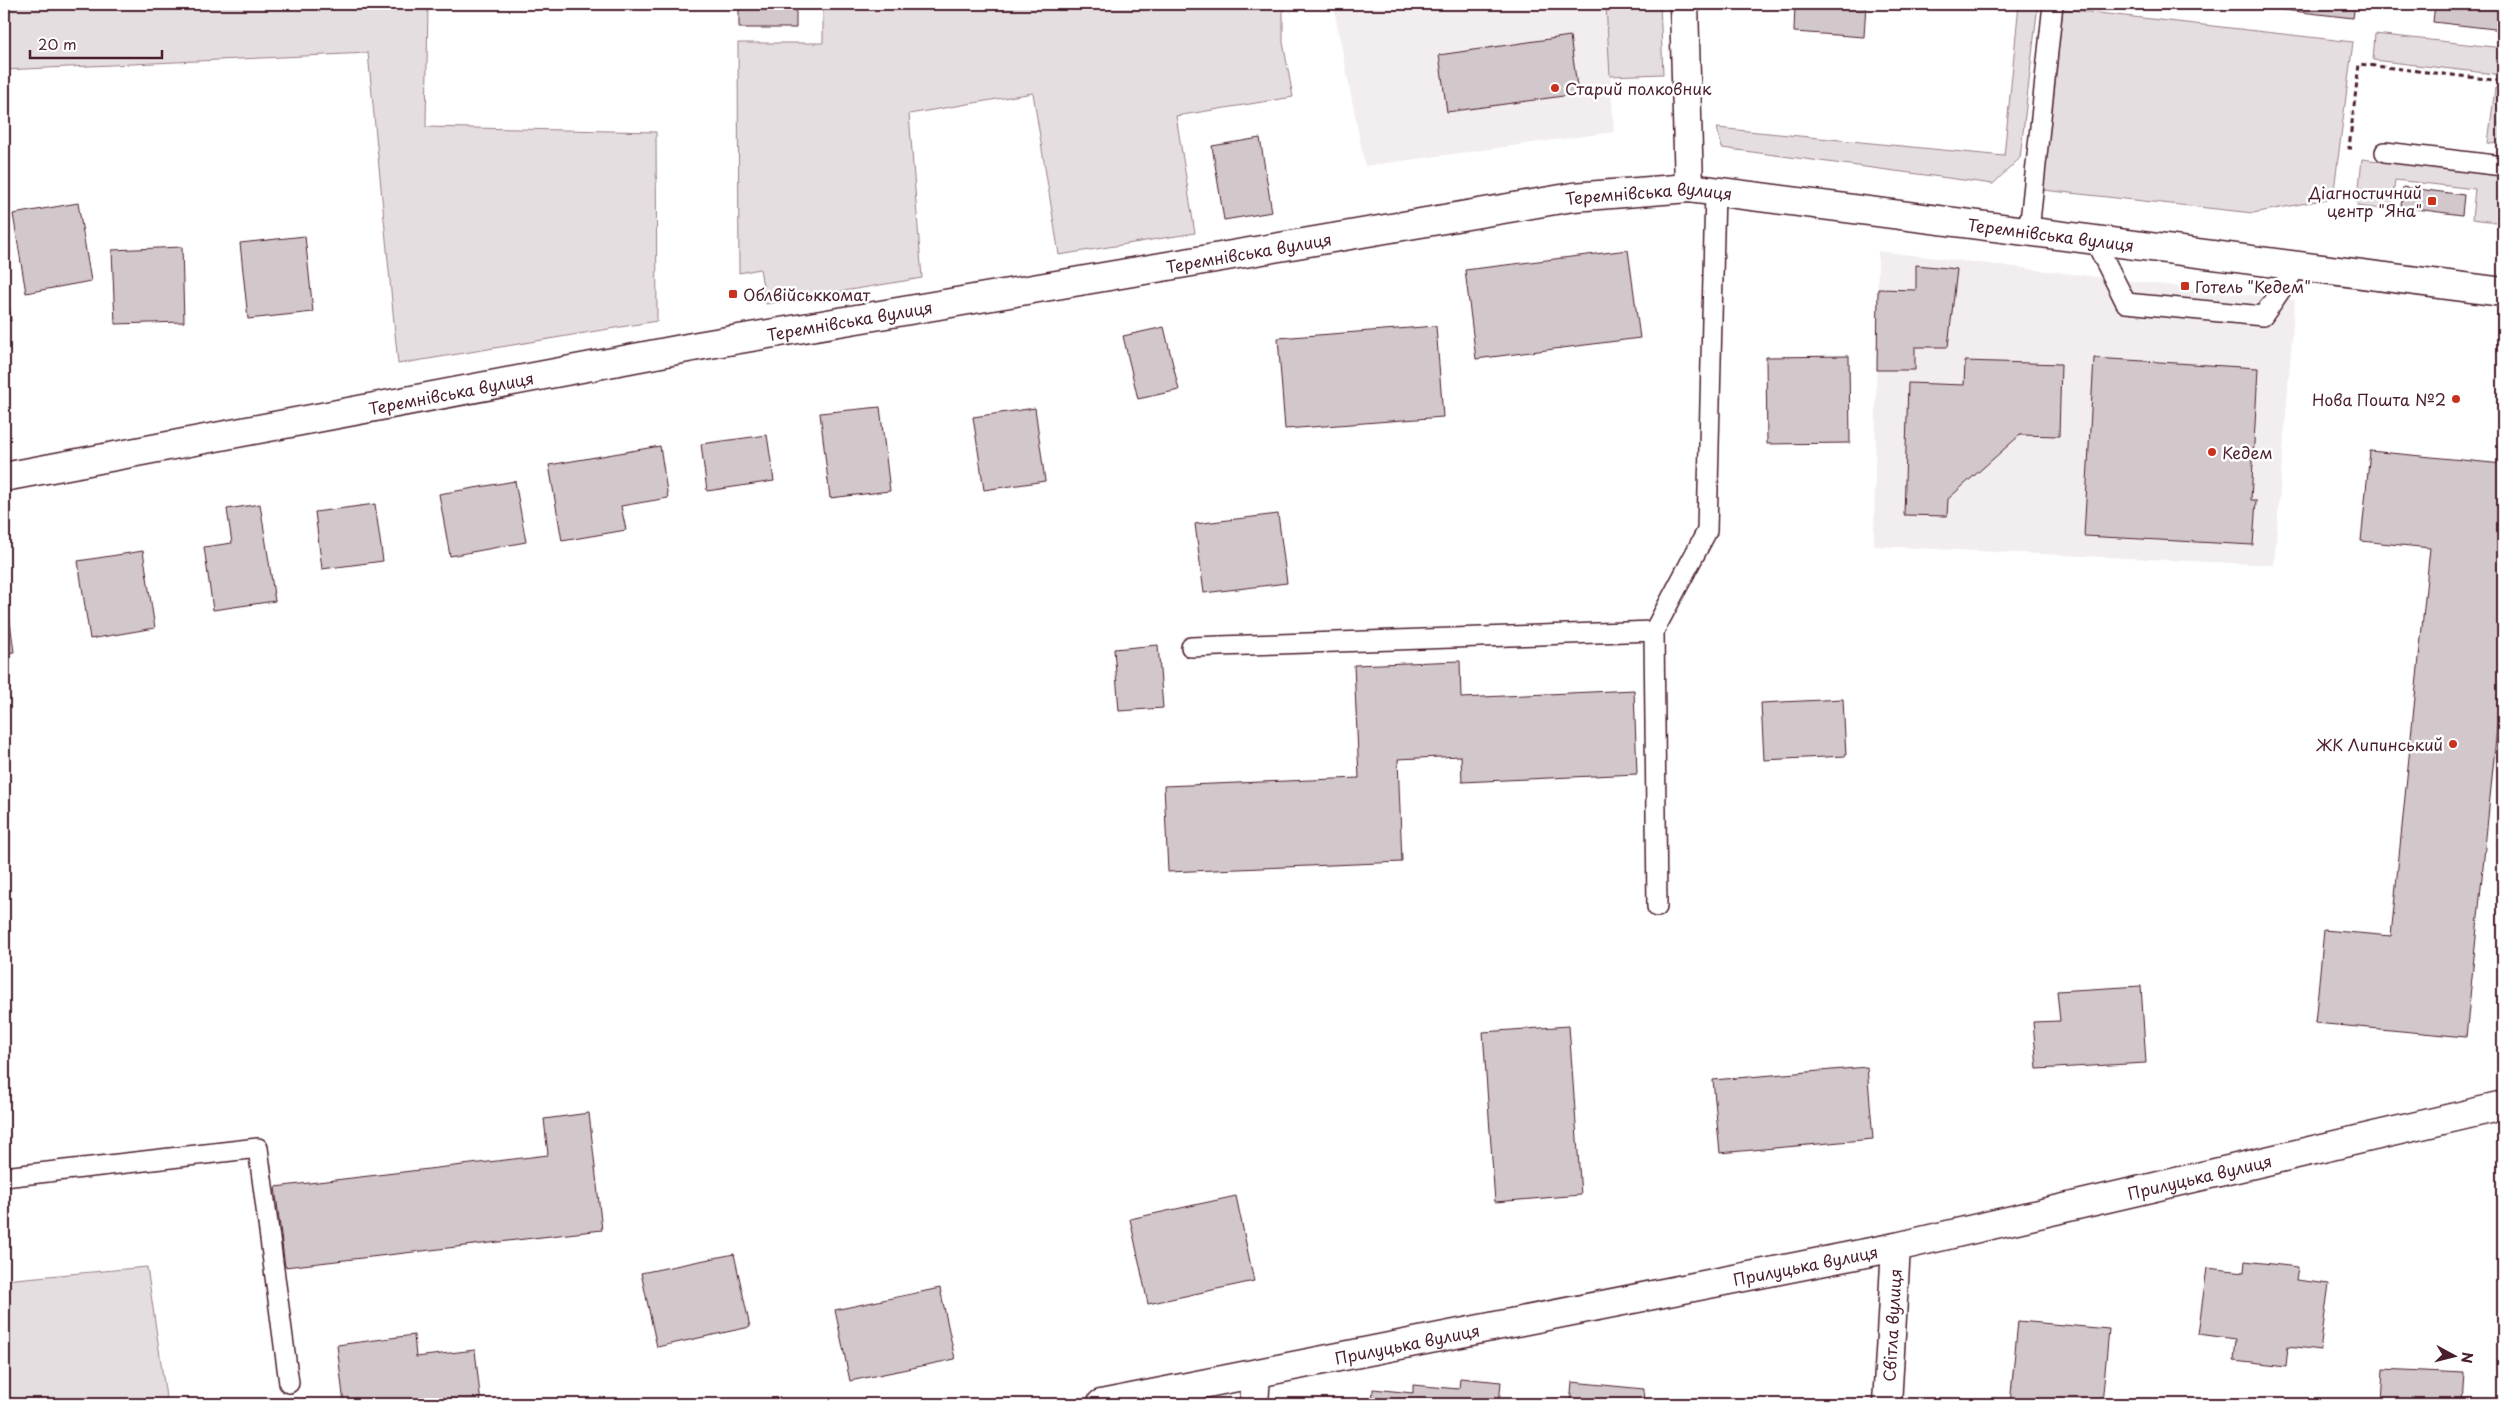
<svg xmlns="http://www.w3.org/2000/svg" width="2507" height="1408" font-family="'Playpen Sans',sans-serif">
  <style>
    .built { fill: #f2eeef }
    .green { fill: #e5dee0; stroke: #987e86 }
    .building { fill: #d2c7cb; stroke: #4a1f2b }
    .lines { fill: none; stroke-linecap: round; stroke-linejoin: round }
    .service-casing { stroke: #4a1f2b; stroke-width: 22 }
    .minor-casing { stroke: #4a1f2b; stroke-width: 31 }
    .tertiary-casing { stroke: #4a1f2b; stroke-width: 31 }
    .path { stroke: #4a1f2b; stroke-width: 3; stroke-dasharray: 5 4; stroke-linecap: butt }
    .service { stroke: #fff; stroke-width: 19 }
    .minor { stroke: #fff; stroke-width: 28 }
    .tertiary { stroke: #fff; stroke-width: 28 }
    .poi-dot { fill: #c8321e; stroke: #fff; stroke-width: 2 }
    .labels { text-anchor: middle; dominant-baseline: central; stroke-width: 5; stroke-linejoin: round; paint-order: stroke }
    .poi-label { font-size: 16px; fill: #4a1f2b; stroke: #fff; text-anchor: start }
    .street-label { font-size: 16px; fill: #4a1f2b; stroke: #fff }
  </style>
  <rect width="100%" height="100%" fill="#fff"/>
  <filter id="ink" filterUnits="userSpaceOnUse"><feTurbulence type="fractalNoise" baseFrequency=".02" numOctaves="2"/><feDisplacementMap in="SourceGraphic" scale="10" xChannelSelector="R" yChannelSelector="G"/><feConvolveMatrix kernelMatrix="1 2 1 2 8 2 1 2 1" color-interpolation-filters="sRGB"/></filter>
  <g filter="url(#ink)">
    <!-- built -->
    <path class="built" d="M1333,4H1606L1614,132L1365,166Z
      M1878,251L2295,300L2274,565L1874,546Z"/>
    <!-- green -->
    <path class="green" d="M4,4H428L426,127L656,132L657,321L398,364L368,53L4,70Z
      M823,4H1283V42L1293,97L1176,116L1195,233L1059,255L1033,93L909,114L922,278L766,304L760,269L739,273L738,43H823Z
      M1606,4H1660L1663,74L1610,76Z
      M2019,4H2038L2020,158L1993,184L1722,148L1717,128L2004,156Z
      M2063,9L2353,42L2333,198L2253,213L2043,190Z
      M2375,34L2503,48V75L2373,60Z
      M2495,88L2503,89V145L2488,143Z
      M2362,159L2503,176V223L2472,219L2475,189L2395,180L2391,210L2357,206Z
      M147,1267L167,1404H4V1280Z"/>
    <!-- building -->
    <path class="building" d="M739,4H796V28H739Z
      M1795,4H1866L1864,37L1794,32Z
      M2232,4H2355L2353,18Z
      M2435,4H2503V30L2433,22Z
      M1570,36L1578,94L1447,112L1439,55Z
      M1260,138L1272,212L1224,220L1212,146Z
      M2403,187L2464,195L2462,215L2401,207Z
      M78,203L91,281L26,293L13,214Z
      M305,236L313,312L248,319L240,243Z
      M182,247L184,322L115,324L112,250Z
      M1628,250L1640,338L1476,359L1465,270Z
      M4,260L11,321H4Z
      M1916,265L1957,269L1948,347H1915V370H1877L1878,289L1916,290Z
      M1436,326L1443,417L1285,429L1278,338Z
      M1164,327L1179,390L1138,399L1123,336Z
      M1849,356L1850,443L1767,444L1766,357Z
      M2094,358L2258,368L2251,500H2256L2253,545L2084,536Z
      M1965,361L2061,364L2059,436L2020,435L1948,499L1947,516L1904,515L1908,383L1964,385Z
      M880,407L890,491L830,498L820,413Z
      M1035,408L1045,481L984,490L973,417Z
      M767,435L774,481L707,491L701,444Z
      M660,446L668,498L621,506L626,530L562,541L549,465Z
      M2370,451L2503,464V668L2466,1037L2315,1023L2324,930L2391,936L2430,548L2361,541Z
      M515,481L526,542L450,556L439,494Z
      M260,504L275,601L213,610L204,547L232,543L227,509Z
      M375,504L383,561L322,569L315,512Z
      M1278,514L1287,583L1204,593L1195,524Z
      M143,551L155,628L90,639L78,561Z
      M4,576L14,652L4,653Z
      M1158,645L1163,708L1119,711L1114,649Z
      M1460,661L1461,698L1634,690L1637,774L1462,782L1461,756L1398,759L1402,862L1168,872L1164,786L1359,778L1354,665Z
      M1843,699L1846,756L1764,760L1761,703Z
      M2141,986L2146,1063L2037,1069L2033,1022L2060,1021L2057,991Z
      M1569,1026L1581,1195L1495,1202L1483,1032Z
      M1867,1067L1873,1139L1720,1153L1713,1080Z
      M589,1113L602,1230L285,1267L275,1187L548,1155L544,1119Z
      M1236,1196L1254,1281L1148,1304L1130,1219Z
      M734,1254L750,1327L657,1347L641,1273Z
      M2245,1261L2298,1267L2296,1280L2329,1284L2320,1350L2288,1346L2286,1367L2234,1361L2236,1339L2198,1334L2207,1268L2244,1272Z
      M940,1288L955,1359L850,1381L835,1310Z
      M2018,1321L2109,1329L2102,1404H2010Z
      M414,1335L416,1357L475,1350L481,1404H344L337,1345Z
      M2383,1369L2464,1373L2462,1404H2381Z
      M1460,1378L1501,1382L1499,1404H1372L1373,1389L1413,1393V1385L1459,1389Z
      M1572,1382L1644,1389L1643,1404H1570Z"/>
    <g class="lines">
      <!-- service casing -->
      <g class="service-casing">
        <path id="service" d="M2385,152L2503,166
          M2029,231L2053,4
          M2094,239L2126,303L2263,316L2298,265
          M1191,647L1654,631
          M1657,907L1654,631L1707,531L1715,191
          M4,1177L258,1148L289,1383"/>
      </g>
      <!-- minor casing -->
      <g class="minor-casing">
        <g id="minor">
          <path d="M1684,4L1689,188"/>
          <path id="s1" d="M1101,1404L1896,1247L2503,1106"/>
          <path d="M1254,1404L1256,1375"/>
          <path id="s2" d="M1887,1404L1896,1247"/>
        </g>
      </g>
      <!-- tertiary casing -->
      <g class="tertiary-casing">
        <g id="tertiary">
          <path id="s3" d="M4,477L698,346L1573,197L1689,188L2503,292"/>
        </g>
      </g>
      <!-- path -->
      <path class="path" d="M2352,148H2349L2359,64L2503,81"/>
      <!-- service -->
      <use href="#service" class="service"/>
      <!-- minor -->
      <use href="#minor" class="minor"/>
      <!-- tertiary -->
      <use href="#tertiary" class="tertiary"/>
    </g>
  </g>
  <!-- markers -->
  <g class="poi-dot">
    <circle cx="1555" cy="88" r="5"/>
    <rect x="2427" y="196" width="10" height="10" rx="2.5"/>
    <rect x="2180" y="281" width="10" height="10" rx="2.5"/>
    <rect x="728" y="289" width="10" height="10" rx="2.5"/>
    <circle cx="2456" cy="399" r="5"/>
    <circle cx="2212" cy="452" r="5"/>
    <circle cx="2453" cy="744" r="5"/>
  </g>
  <g class="labels">
    <!-- poi labels -->
    <g class="poi-label">
      <text x="1565" y="88">Старий полковник</text>
      <text x="2422" y="192" text-anchor="end">Діагностичний<tspan x="2422" dy="18">центр "Яна"</tspan></text>
      <text x="2195" y="286">Готель "Кедем"</text>
      <text x="743" y="294">Облвійськкомат</text>
      <text x="2446" y="399" text-anchor="end">Нова Пошта №2</text>
      <text x="2222" y="452">Кедем</text>
      <text x="2443" y="744" text-anchor="end">ЖК Липинський</text>
    </g>
    <!-- street labels -->
    <g class="street-label">
      <text stroke="none"><textPath href="#s3" startOffset="1670">Теремнівська вулиця</textPath></text>
      <text stroke="none"><textPath href="#s3" startOffset="2075">Теремнівська вулиця</textPath></text>
      <text stroke="none"><textPath href="#s3" startOffset="1265">Теремнівська вулиця</textPath></text>
      <text stroke="none"><textPath href="#s3" startOffset="860">Теремнівська вулиця</textPath></text>
      <text stroke="none"><textPath href="#s3" startOffset="455">Теремнівська вулиця</textPath></text>
      <text stroke="none"><textPath href="#s1" startOffset="1122">Прилуцька вулиця</textPath></text>
      <text stroke="none"><textPath href="#s1" startOffset="718">Прилуцька вулиця</textPath></text>
      <text stroke="none"><textPath href="#s2" startOffset="79">Світла вулиця</textPath></text>
      <text stroke="none"><textPath href="#s1" startOffset="312">Прилуцька вулиця</textPath></text>
    </g>
  </g>
  <!-- margin -->
  <rect width="2507" height="1408" fill="none" stroke="#fff" stroke-width="20"/>
  <rect x="10" y="10" width="2487" height="1388" fill="none" stroke="#4a1f2b" stroke-width="2" filter="url(#ink)"/>
  <!-- north arrow -->
  <g transform="translate(2454 1356) rotate(97)" stroke="#ffffff" stroke-width="4" paint-order="stroke">
  <path d="M0-4L9 19L0 12L-9 19Z" fill="#4a1f2b"/>
  <text y="-8" font-size="14" font-weight="bold" text-anchor="middle" fill="#4a1f2b">N</text>
  </g>
  <!-- scale -->
  <path d="M30 50v8h132v-8" fill="none" stroke="#4a1f2b" stroke-width="2.5"/>
  <text x="38" y="50" font-size="15" fill="#4a1f2b" stroke="#ffffff" stroke-width="4" paint-order="stroke">20 m</text>
</svg>
